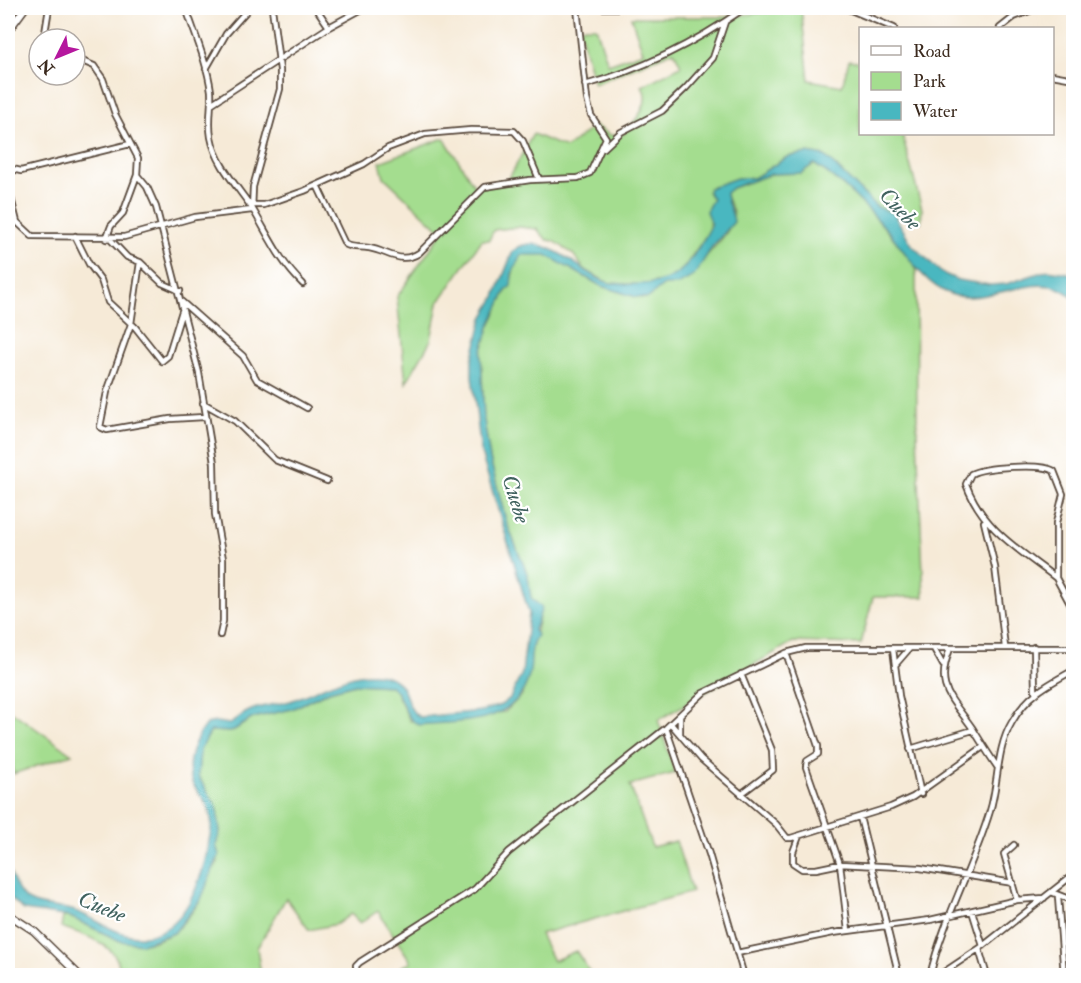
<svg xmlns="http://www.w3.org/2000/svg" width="1081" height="983" font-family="'IM FELL Double Pica',serif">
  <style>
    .green { fill: #a4dd8f; stroke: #708456; stroke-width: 1.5 }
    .water { fill: #48b7c0; stroke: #42706f; stroke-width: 1.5 }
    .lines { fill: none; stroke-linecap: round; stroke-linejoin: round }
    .minor-casing { stroke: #57473a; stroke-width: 8 }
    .tertiary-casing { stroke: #57473a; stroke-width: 9 }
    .minor { stroke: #fff; stroke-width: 4.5 }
    .tertiary { stroke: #fff; stroke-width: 6 }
    .labels { text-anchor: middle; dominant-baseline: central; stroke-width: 4.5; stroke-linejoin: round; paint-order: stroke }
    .water-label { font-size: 22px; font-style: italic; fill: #40625f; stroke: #fff }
  </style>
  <rect width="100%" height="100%" fill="#fff"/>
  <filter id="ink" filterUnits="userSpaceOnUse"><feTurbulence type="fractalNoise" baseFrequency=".0167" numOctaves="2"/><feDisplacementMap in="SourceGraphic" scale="12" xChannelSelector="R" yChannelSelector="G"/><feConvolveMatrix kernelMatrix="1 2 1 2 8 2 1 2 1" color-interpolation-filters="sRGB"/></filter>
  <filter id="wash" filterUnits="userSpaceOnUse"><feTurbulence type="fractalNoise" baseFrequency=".008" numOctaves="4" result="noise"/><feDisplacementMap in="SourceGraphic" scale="24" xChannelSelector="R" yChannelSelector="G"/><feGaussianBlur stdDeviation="1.35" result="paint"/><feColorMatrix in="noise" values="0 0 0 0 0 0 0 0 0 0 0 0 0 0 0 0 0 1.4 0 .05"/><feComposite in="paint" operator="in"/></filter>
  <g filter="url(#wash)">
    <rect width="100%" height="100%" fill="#f6ead7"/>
    <!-- green -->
    <path class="green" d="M801,8L809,80L842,86L849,60L860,62V134H902L922,209L921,222L889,214L876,206L825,156L807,153L787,157L754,178H737L709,188L708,192L713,198L710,207L709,231L681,272L672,278L644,285L608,283L584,269L573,254L554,241L547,240L537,229L519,227L494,230L489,240H482L438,303L431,340L406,383L397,297L442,232L384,177L380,162L444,138L475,187L508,180L533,134L566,148L595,126L610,135L621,136C633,124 653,104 642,86L681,66L674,51L594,84L579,27H596L608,64L643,52L631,17H725Z
      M814,164C854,188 887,230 916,266L917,434L924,597H873L861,644L793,642L658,720L675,773L630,785L652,847L676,841L692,892L540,934L553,961L576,951L592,975H386L411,962L378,911L360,923L351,914L337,924L309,930L286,898L257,948L261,975H119C124,946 83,934 61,927L63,917H70L120,941L152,942L174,933L192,912L201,899L206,880L218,862L216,845L220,832L217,807L198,776L200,750L211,731L231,732L253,718L292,709L329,691L355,684L391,686L395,690L410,721L505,712L522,695L541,608L531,598L528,576L507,524L490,459L484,420L481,353L489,327L506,291C516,282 509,256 527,253C554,248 579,276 602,286C609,289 617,291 624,293C631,295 639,299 646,298C653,296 658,287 665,285C686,280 689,282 701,263C711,248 733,233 733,214C733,207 726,201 726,193L732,188L771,174L801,173Z
      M8,709L72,754L13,774L12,761L8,753Z"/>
    <!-- water -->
    <path class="water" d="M807,153L825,156L876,206L894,214L912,245L942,273L958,280L990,285L1006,284L1048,270L1073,274V298C1041,265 989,308 950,294C923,284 907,254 889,232C870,210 839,179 814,164L801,173L771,174L732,188L726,193C726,203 733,211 734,222L712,247L694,276L677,285H664L648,298L636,297L601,286L546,255H521L512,274L511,286L506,291L489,327L481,353L484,420L490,459L507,524L528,576L531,598L542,608L534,630L537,635C528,648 533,662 529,676C516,726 460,721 419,725C401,716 405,697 391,686L355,684L329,691L292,709L253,718L231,732L211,731L200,750L198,776L217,807L220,832L216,845L219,855L201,899L174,933L142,944L120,941L70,917L24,910L10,898L8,866C21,906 28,903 67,909C91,912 113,938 144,936C185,932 202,880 208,846C209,837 213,829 211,819C210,803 196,794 191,779C185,762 195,738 206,724L216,722L230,724C236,720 242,714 249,711C261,705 277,705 290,701C320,691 363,661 395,680C409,688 405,710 420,717L482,711L501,705L510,698L522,673L529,613L481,453L472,376V360L483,318L494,299L513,251C540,226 582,274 607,282C612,284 620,283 626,284C651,285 675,283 691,259C695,253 711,229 711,224C710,219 707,216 706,211L713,199L708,192L709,188L737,178H754L787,157Z"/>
  </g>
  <g filter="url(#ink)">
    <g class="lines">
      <!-- minor casing -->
      <g class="minor-casing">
        <path id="minor" d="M186,8C195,35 207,62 211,91C212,107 208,121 211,137C216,164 237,186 252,208C269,236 279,261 303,284
          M316,8L329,27
          M594,8H673
          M846,8L894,28
          M1000,28L1014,17L1037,8
          M47,39L45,33L49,8
          M75,58L94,66L103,79L115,114L138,158L137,175L123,213L111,226L106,239
          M206,69L226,34L249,8
          M1052,75L1074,79
          M585,85C644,69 695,43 745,8
          M211,104L329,27L364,8
          M604,148L621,132L662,111L686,88L713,58L725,22
          M8,168L21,171L130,144
          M137,175L147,187L156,207L199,373L214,463L215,514L223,559V621L220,635
          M317,185L345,244C353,249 360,246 369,248C388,251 400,265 419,253L485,187L530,180L578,178L590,173L606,138L591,115L587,99L577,8
          M8,186L17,222L32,236L124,237L195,217L252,210L253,187L280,89V70L272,8
          M253,205H264L304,191L364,164L388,148L425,134L471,130L514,131L523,141L539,179
          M75,236L89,264L101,280L108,302L135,327L162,361L168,356L182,311
          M110,239L127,257L140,262L162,283L180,291
          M140,262L131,324L107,392L100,427L107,430L170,419L204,417
          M182,302L243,356L257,380L307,408
          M203,403L235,421L275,460L327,481
          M984,522L995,567L1005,647
          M1056,578C1020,550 983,530 966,484L971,474C983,467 1042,463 1054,471L1063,494L1056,523V578L1074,611
          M1034,647L1035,691
          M893,649L899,696L921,794
          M934,649L943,665
          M950,649C934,689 952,698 973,729C981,742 989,755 998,768
          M786,653L818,746V754L807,761L806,767L840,864L848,931
          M896,664L909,649
          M741,674L772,750L773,770L741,794
          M680,716V733
          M671,724L701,759L776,824L787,838H791L891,807L913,797L983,747
          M666,728L709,854L744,976
          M910,749L973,730
          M860,817L899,976
          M799,836L793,852V863L802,869H816L840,864L920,868L1013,883
          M1014,845L1004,854L1017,900
          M1051,892L1074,901
          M1058,897L1064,976
          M972,911L983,946
          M979,949L987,976
          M737,953L833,933L930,920L1017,900L1044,898
          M357,976L356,966L360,962L475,889L509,852L666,728L703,693L786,653L806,648H1074
          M930,976C943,920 973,867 990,811C999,782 996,749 1012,722C1027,695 1048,684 1074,670
          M938,976L983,946L1074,874"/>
      </g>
      <!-- tertiary casing -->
      <g class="tertiary-casing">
        <path id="tertiary" d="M8,31L25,8
          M8,914L34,931L80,976"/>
      </g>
      <!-- minor -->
      <use href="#minor" class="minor"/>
      <!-- tertiary -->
      <use href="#tertiary" class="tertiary"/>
    </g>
  </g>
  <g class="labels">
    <!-- water labels -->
    <g class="water-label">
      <text transform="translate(900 209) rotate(46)">Cuebe</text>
      <text transform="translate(516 499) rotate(73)">Cuebe</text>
      <text transform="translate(102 907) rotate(22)">Cuebe</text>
    </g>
  </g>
  <!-- margin -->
  <rect width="1081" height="983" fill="none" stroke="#fff" stroke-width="30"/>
  <!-- legend -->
  <rect x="859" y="27" width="195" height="108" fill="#ffffff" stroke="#b1aaa5" stroke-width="1.5"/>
  <rect x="871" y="46" width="30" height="9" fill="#ffffff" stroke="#b1aaa5" stroke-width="1.5"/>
  <text x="913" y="57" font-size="18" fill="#3b2a1e">Road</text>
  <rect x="871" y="72" width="30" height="18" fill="#a4dd8f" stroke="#b1aaa5" stroke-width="1.5"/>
  <text x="913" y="87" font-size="18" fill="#3b2a1e">Park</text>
  <rect x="871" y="102" width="30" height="18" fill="#48b7c0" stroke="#b1aaa5" stroke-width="1.5"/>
  <text x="913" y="117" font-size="18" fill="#3b2a1e">Water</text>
  <!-- north arrow -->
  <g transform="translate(57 57) rotate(227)"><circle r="28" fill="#ffffff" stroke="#b1aaa5" stroke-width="1.5"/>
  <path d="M0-4.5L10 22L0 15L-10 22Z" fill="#b5179e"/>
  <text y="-9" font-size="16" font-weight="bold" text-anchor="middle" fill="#3b2a1e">N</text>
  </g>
</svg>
